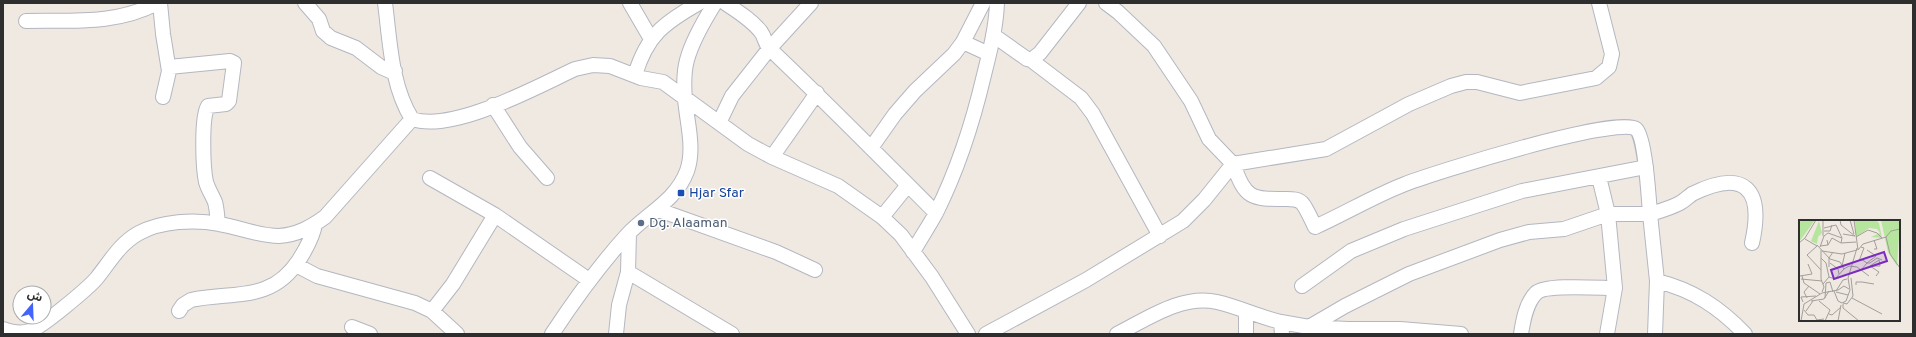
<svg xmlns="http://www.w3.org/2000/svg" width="1916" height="337" font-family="Overpass,'Noto Sans Arabic',sans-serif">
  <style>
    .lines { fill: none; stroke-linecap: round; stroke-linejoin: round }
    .minor-casing { stroke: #b4b7c1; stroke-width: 16 }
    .minor { stroke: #fff; stroke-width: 14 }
    .transit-dot { fill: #1a4fb4; stroke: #fff; stroke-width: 1.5 }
    .service-dot { fill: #5c6f8a; stroke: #fff; stroke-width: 1.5 }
    .labels { text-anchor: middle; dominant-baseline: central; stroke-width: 3; stroke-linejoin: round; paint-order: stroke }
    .transit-label { font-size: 14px; fill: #164399; stroke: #fff; text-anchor: start }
    .service-label { font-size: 14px; fill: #4e5e75; stroke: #fff; text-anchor: start }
    .inset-road { fill: none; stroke: #a29e99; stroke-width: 1 }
    .view { fill: #7b2cbf; fill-opacity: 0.15; stroke: #7b2cbf; stroke-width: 2 }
    .inset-edge { fill: none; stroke: #2e2e2e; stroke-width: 2 }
  </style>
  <rect width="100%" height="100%" fill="#efe9e1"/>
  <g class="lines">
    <!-- minor casing -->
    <g class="minor-casing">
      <path id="minor" d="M160,3L163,34L169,71L163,97
        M305,3L319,19L323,31L331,38L356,48L381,67L390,71H395
        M385,3C390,41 391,86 412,119C453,133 536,87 575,69L593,65L610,66L641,78L663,82L748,144L772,157L838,186L882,217L901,235L932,277L968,334
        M630,3L651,39
        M725,3C737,11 752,20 761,32C765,37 765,45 771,50C827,103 881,158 936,213
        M1106,3L1118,12L1154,46L1191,101L1209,139L1233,164L1326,149L1409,104L1451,86L1466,82H1477L1520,93L1596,78L1609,67L1612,54L1599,3
        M26,21C71,20 116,25 157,3
        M993,35L1027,59L1031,60L1040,53L1079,3
        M963,42L989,54
        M1031,60L1081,98L1093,114L1160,236
        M169,67L230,61L234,63L229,101L226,104L208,106C201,117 203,168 206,182C208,189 212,195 215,202C217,209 217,216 218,223
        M635,75C647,35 664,23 699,3
        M493,105L520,147L547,178
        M719,123L732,96L769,49L811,3
        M871,148L895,114L915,91L954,54L963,42L983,3
        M772,157L817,93
        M1233,164C1246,199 1250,199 1287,199C1292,199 1298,199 1302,203C1306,207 1312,221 1315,227C1346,213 1374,196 1405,184C1433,173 1618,115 1636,129C1645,136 1649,200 1650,214C1660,211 1671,208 1680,203C1684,201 1688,197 1692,194C1745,168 1764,189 1752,243
        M1599,177L1608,214L1615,288L1607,334
        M430,178L495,215L589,280
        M659,210L776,252L815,270
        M882,217L908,185
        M913,252C920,239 929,226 936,213C958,169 973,122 984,75C990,51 996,28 997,3
        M296,265L317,276L415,303L432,311L457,334
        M628,272L732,334
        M1657,281C1693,290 1719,307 1745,334
        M1302,286L1351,251L1404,229L1522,191L1646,167
        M179,311L183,305L191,300C234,291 271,303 299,260C306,249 313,237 315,224
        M432,311L453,284L495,215
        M1246,311V334
        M1281,322L1309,327L1348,329V334
        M352,327L370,334
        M1309,327L1345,306L1409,274L1500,240L1529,232L1564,229L1608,214H1650L1657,281L1655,334
        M3,329C11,332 21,334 30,331C42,327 87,289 96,279C110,262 119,244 139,233C161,221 195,219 219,224C238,227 259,236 279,236C297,235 311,227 325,217L412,119
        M1348,329H1400L1461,334
        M552,334C575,299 599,266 627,235C646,214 676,201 687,171C695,148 687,123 685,99C684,88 684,71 687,60C692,41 705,19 715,3
        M616,334L619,305L628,272L629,233
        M986,334L1086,280L1183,221L1204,200L1233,164
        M1117,334C1147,319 1182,294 1217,302C1239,307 1259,317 1281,322L1282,334
        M1521,334C1523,321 1526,303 1536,293C1545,284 1600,288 1615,288"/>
    </g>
    <!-- minor -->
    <use href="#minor" class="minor"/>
  </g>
  <!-- markers -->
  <rect class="transit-dot" x="677" y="189" width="8" height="8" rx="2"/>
  <circle class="service-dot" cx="641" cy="223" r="4"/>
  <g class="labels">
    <!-- transit labels -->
    <g class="transit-label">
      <text x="689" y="193">Hjar Sfar</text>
    </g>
    <!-- service labels -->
    <g class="service-label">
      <text x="649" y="223">Dg. Alaaman</text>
    </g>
  </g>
  <!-- overview -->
  <g transform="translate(1799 220)">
    <rect width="101" height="101" fill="#efe9e1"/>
    <path d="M5,0H16L0,22V2ZM56,0H77L80,3L83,18L72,17L81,13L78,9L70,8L57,17ZM82,0H101L98,46L89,32ZM20,1L23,13L19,17L18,24L12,21Z" fill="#b6e59e"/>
    <path class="inset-road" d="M41,0L42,5L56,16M51,0L55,14M55,0L59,30M25,8L37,5L43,18M69,10L78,13L83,18M25,11H31L33,5M44,14L56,16M24,16V0M57,17L69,10M87,17L91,34L101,48M6,19L18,26M75,20L78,29H75M0,23L6,18L17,0M18,25L31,39L41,42L45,49L50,46L58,47L70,56M29,25L33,18L42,23L57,22M18,26L8,35L22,50M21,26L29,25L28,20M21,27L25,16L29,13L43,18L42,23M22,30V59L25,67L23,72M59,30L64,24L87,17L92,11L101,9M23,31L43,34L58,30M22,38L27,43L30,57M62,39L68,43L77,36L68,30M60,41L65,28L62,27M31,43L39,49L40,54M43,46L46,33M71,46L80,40L81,46H72M71,46L80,52L77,56M30,47V38L34,32M62,50L68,43H71L78,38L83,40M1,56L13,54L9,44M3,56L5,63L21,74M2,59L23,61M24,64L30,57L36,59L45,49M57,65V62H63L75,64M35,71L39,81L43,83L47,81L51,70L49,58L58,28M37,71L44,60L48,59M37,72L49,75M8,78L5,72L10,66M26,78L27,63L31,62L34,72M53,78L83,94M12,81L25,79L30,71M20,81L31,90L26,101M4,82L2,77L17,76M44,83L48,84L54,76L52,58M44,84V88L60,101M5,90L9,95H15L18,100L25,99M7,91L14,81M30,94L33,95L42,87M2,101L5,84L23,73L39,70L45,66L50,69M39,101L42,85"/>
    <path class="view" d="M85,32L88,41L35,59L32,50Z"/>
    <rect width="101" height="101" class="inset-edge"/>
  </g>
  <!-- border -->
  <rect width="1916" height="337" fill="none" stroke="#2e2e2e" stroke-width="8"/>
  <!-- north arrow -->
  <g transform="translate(32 305) rotate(19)"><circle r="19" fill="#ffffff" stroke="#ababab"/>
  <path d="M0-3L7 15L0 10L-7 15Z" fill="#4264fb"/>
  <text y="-6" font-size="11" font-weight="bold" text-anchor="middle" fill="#2e2e2e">ش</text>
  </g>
</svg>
